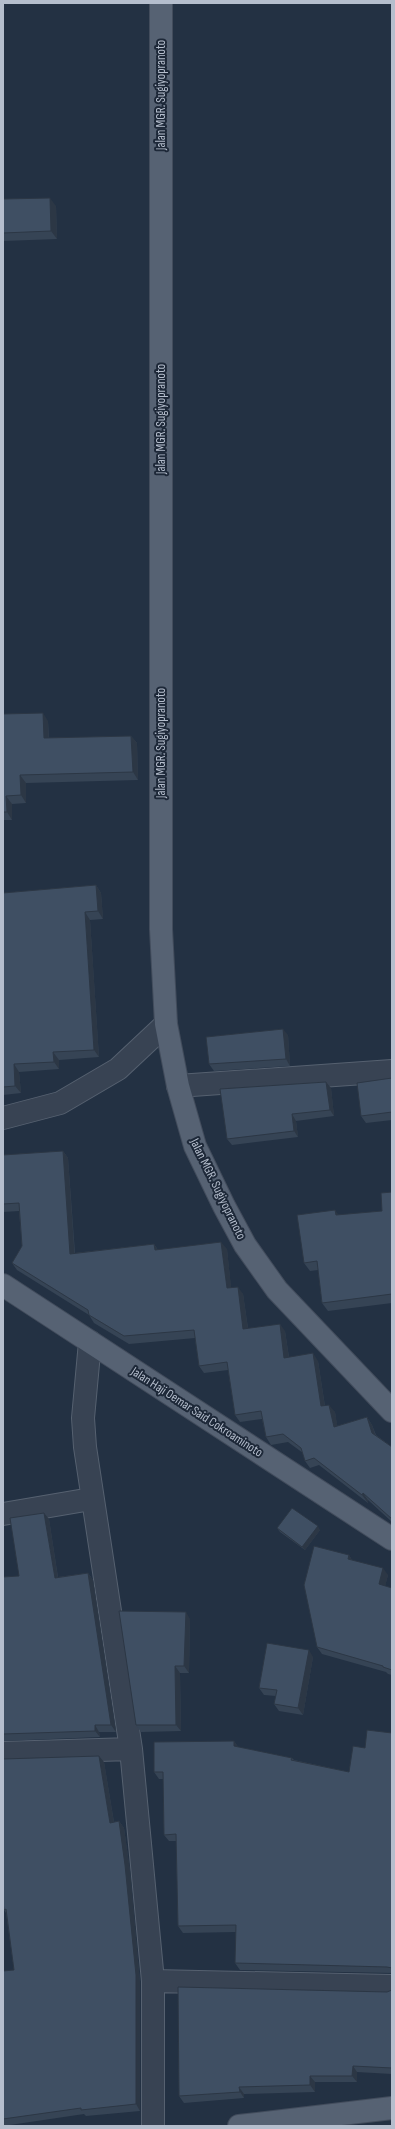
<svg xmlns="http://www.w3.org/2000/svg" width="395" height="2129" font-family="'Sofia Sans Condensed',sans-serif">
  <style>
    .lines { fill: none; stroke-linecap: round; stroke-linejoin: round }
    .minor-casing { stroke: #566170; stroke-width: 24 }
    .major-casing { stroke: #424c5c; stroke-width: 24 }
    .minor { stroke: #384353; stroke-width: 22 }
    .major { stroke: #566273; stroke-width: 22 }
    .wall { fill: #364455 }
    .shaded-wall { fill: #2c3745 }
    .building { fill: #3f4f63; stroke: #2c3745 }
    .labels { text-anchor: middle; dominant-baseline: central; stroke-width: 4; stroke-linejoin: round; paint-order: stroke }
    .street-label { font-size: 13px; fill: #b5becd; stroke: #1d2838 }
  </style>
  <rect width="100%" height="100%" fill="#233143"/>
  <g class="lines">
    <!-- minor casing -->
    <g class="minor-casing">
      <path id="minor" d="M178,1086L392,1071
        M3,1118L60,1103L118,1069L166,1024
        M90,1342L83,1418L85,1447L131,1749L153,1981V2126
        M3,1514L91,1499
        M3,1753L131,1749
        M153,1981L392,1986"/>
    </g>
    <!-- major casing -->
    <g class="major-casing">
      <path id="major" d="M161,3V929L166,1024L178,1086L195,1146L224,1206L245,1245L277,1290L392,1411
        M3,1285L392,1539
        M239,2126L392,2108"/>
    </g>
    <!-- minor -->
    <use href="#minor" class="minor"/>
    <!-- major -->
    <use href="#major" class="major"/>
  </g>
  <!-- wall -->
  <path class="wall" d="M3,199L56,206L57,239L3,241Z
    M3,714L48,721L49,738L131,736L137,743L138,780L26,783V803L12,804V820H3Z
    M96,885L101,893L103,919L90,920L99,1057L59,1060V1069L19,1072L21,1093L3,1095V893Z
    M288,1035L290,1066L214,1071L209,1064Z
    M392,1078V1120L366,1123L361,1116Z
    M331,1088L334,1116L296,1121L298,1137L232,1145L227,1139Z
    M63,1151L68,1158L75,1253L154,1244L158,1250L227,1249L231,1288L243,1294L248,1328L285,1331L289,1357L318,1361L325,1406L335,1412L337,1426L367,1417L372,1425L376,1435L392,1447V1522L368,1500V1503L319,1465L310,1468L305,1461L303,1453L288,1442L271,1445L266,1437L262,1419L240,1422L235,1415L228,1370L204,1373L199,1366L195,1338L129,1344L94,1323L89,1315L17,1270L12,1263L22,1246L19,1211L3,1212V1155Z
    M392,1192V1303L328,1311L322,1303L318,1270L310,1271L304,1263L339,1215L382,1211Z
    M49,1519L58,1577L88,1573L93,1580L116,1732H99L100,1737L3,1741V1577L19,1576Z
    M277,1528L320,1530L305,1550L280,1532Z
    M349,1555L352,1560L388,1575L385,1586L392,1588V1675L388,1674L386,1672L322,1654L317,1647Z
    M190,1619L189,1673H180L181,1731L141,1732L136,1725Z
    M313,1657L303,1715L279,1711L274,1704L276,1696L264,1695L259,1688Z
    M392,1733V1973L240,1970L235,1963L236,1932L183,1933L178,1926L176,1841H169L164,1835L163,1779H159L154,1772L234,1741L238,1747L292,1758L294,1760L349,1772L365,1748Z
    M104,1762L114,1822L119,1821L124,1828L130,1871L140,1982V2111L86,2116L84,2114L3,2126V1971L14,1970L6,1913L4,1910Z
    M392,1990V2074L357,2072V2082H315V2092L244,2094V2098L184,2103L179,2096L387,1992Z"/>
  <!-- shaded-wall -->
  <path class="shaded-wall" d="M50,198L56,206L57,239L51,231Z
    M43,713L48,721L49,745L44,738Z
    M131,736L137,743L138,780L133,772Z
    M20,775L26,783V803L21,795Z
    M6,796L12,804V820L7,812Z
    M96,885L101,893L103,919L98,911Z
    M85,912L90,920L99,1057L94,1050Z
    M283,1029L288,1035L290,1066L286,1059Z
    M53,1052L59,1060V1069L54,1062Z
    M14,1064L19,1072L21,1093L15,1086Z
    M326,1082L331,1088L334,1116L330,1110Z
    M292,1114L296,1121L298,1137L294,1131Z
    M63,1151L68,1158L75,1261L70,1254Z
    M335,1210L341,1218L336,1215Z
    M221,1242L227,1249L232,1296L227,1288Z
    M154,1244L159,1252L155,1250Z
    M238,1287L243,1294L249,1336L243,1329Z
    M280,1324L285,1331L290,1365L284,1358Z
    M313,1353L318,1361L326,1414L321,1406Z
    M329,1405L335,1412L339,1435L334,1427Z
    M367,1417L372,1425L377,1440L372,1433Z
    M363,1493L368,1500V1503L362,1495Z
    M44,1513L49,1519L59,1585L55,1578Z
    M318,1526L320,1530L305,1550L302,1547Z
    M349,1555L353,1562L348,1559Z
    M383,1568L388,1575L384,1591L379,1584Z
    M88,1573L93,1580L116,1732L111,1725Z
    M186,1612L190,1619L189,1673L184,1666Z
    M309,1650L313,1657L303,1715L298,1708Z
    M175,1666L180,1673L181,1731L176,1725Z
    M95,1725L99,1732L100,1737L95,1731Z
    M234,1741L239,1748L234,1746Z
    M99,1756L104,1762L115,1829L110,1823Z
    M119,1821L124,1828L130,1871L140,1982V2111L136,2104Z
    M353,2066L357,2072V2082L352,2076Z
    M310,2076L315,2082V2092L310,2085Z
    M239,2087L244,2094V2098L240,2092Z"/>
  <!-- building -->
  <path class="building" d="M50,198L51,231L3,233V199Z
    M43,713L44,738L131,736L133,772L20,775L21,795L6,796L7,812H3V714Z
    M96,885L98,911L85,912L94,1050L53,1052L54,1062L14,1064L15,1086L3,1087V893Z
    M283,1029L286,1059L209,1064L206,1037Z
    M392,1078V1112L361,1116L357,1083Z
    M326,1082L330,1110L292,1114L294,1131L227,1139L220,1089Z
    M63,1151L70,1254L154,1244L155,1250L221,1242L227,1288L238,1287L243,1329L280,1324L284,1358L313,1353L321,1406L329,1405L334,1427L367,1417L372,1433L392,1447V1519L363,1493L362,1495L314,1458L305,1461L301,1448L283,1434L266,1437L261,1411L235,1415L227,1362L199,1366L194,1330L124,1336L89,1315L88,1310L12,1263L22,1246L19,1203L3,1204V1155Z
    M392,1192V1294L322,1303L317,1261L304,1263L297,1215L335,1210L336,1215L382,1211L381,1193Z
    M292,1508L318,1526L302,1547L277,1528Z
    M44,1513L55,1578L88,1573L111,1725H95V1731L3,1734V1577L19,1576L10,1518Z
    M314,1546L349,1555L348,1559L383,1568L379,1584L392,1588V1670L383,1667V1666L317,1647L304,1585Z
    M119,1611L186,1612L184,1666H175L176,1725H136Z
    M267,1643L309,1650L298,1708L274,1704L277,1690L259,1688Z
    M367,1730L392,1733V1968L387,1967L235,1963L236,1925L178,1926L176,1834L164,1835L163,1772H154V1742L234,1741V1746L292,1758L291,1760L349,1772L353,1746L365,1748Z
    M99,1756L110,1823L119,1821L125,1865L136,1975V2104L81,2110V2108L3,2119V1971L14,1970L6,1909L4,1910L3,1902V1759Z
    M178,1987L387,1992L392,1990V2068L353,2066L352,2076H310V2085L239,2087L240,2092L179,2096Z"/>
  <g class="labels">
    <!-- street labels -->
    <g class="street-label">
      <text transform="translate(161 95) rotate(-90)">Jalan MGR. Sugiyopranoto</text>
      <text transform="translate(161 419) rotate(-90)">Jalan MGR. Sugiyopranoto</text>
      <text transform="translate(161 743) rotate(-90)">Jalan MGR. Sugiyopranoto</text>
      <text transform="translate(218 1189) rotate(64)">Jalan MGR. Sugiyopranoto</text>
      <text transform="translate(197 1412) rotate(33)">Jalan Haji Oemar Said Cokroaminoto</text>
    </g>
  </g>
  <!-- border -->
  <rect width="395" height="2129" fill="none" stroke="#b5becd" stroke-width="8"/>
</svg>
